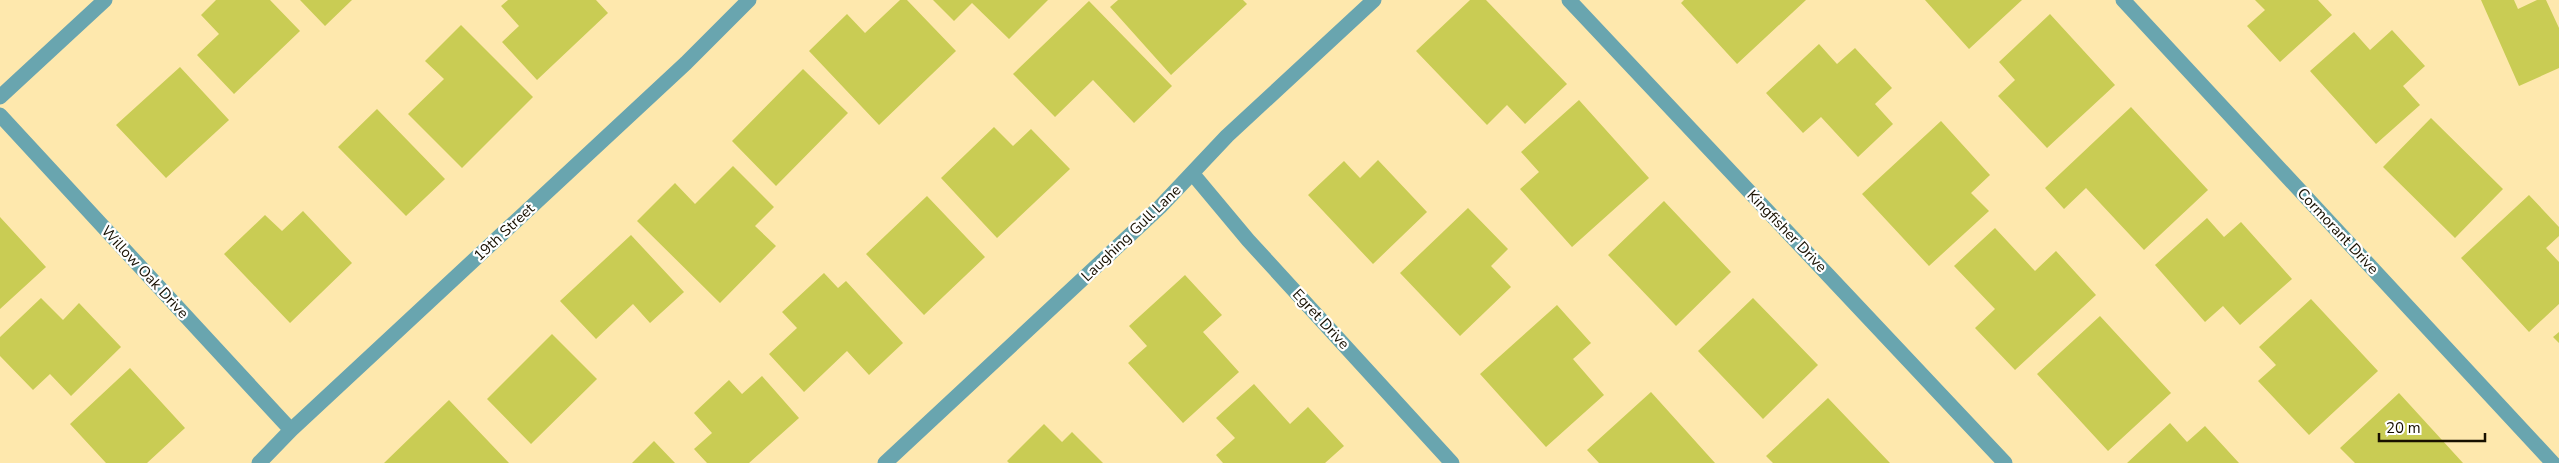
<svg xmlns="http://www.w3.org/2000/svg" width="2559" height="463" font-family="'Nunito Sans',sans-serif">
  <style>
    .building { fill: #c9cc54 }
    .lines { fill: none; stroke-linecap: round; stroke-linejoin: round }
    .minor { stroke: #69a5af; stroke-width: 15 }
    .labels { text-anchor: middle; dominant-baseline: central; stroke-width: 4.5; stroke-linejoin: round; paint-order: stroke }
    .street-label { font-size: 15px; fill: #181000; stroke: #fff }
  </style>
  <rect width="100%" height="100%" fill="#fee8ad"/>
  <!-- building -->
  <path class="building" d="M216,0H270L300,31L234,94L197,55L219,34L201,15Z
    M300,0H352L325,26Z
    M508,0H596L608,13L537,80L502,42L519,26L501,6Z
    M900,0H907L956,51L879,125L809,51L847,14L865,33Z
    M933,0H1048L1009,39L972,3L954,21Z
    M1118,0H1243L1247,4L1171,75L1110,7Z
    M1470,0H1486L1567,84L1525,124L1507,105L1487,125L1416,51Z
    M1684,0H1806L1737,64L1681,3Z
    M1925,0H2022L1969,49Z
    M2255,0H2318L2332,15L2280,62L2247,26L2265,10Z
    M2481,0H2514L2518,9L2537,0H2546L2559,28V68L2519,86Z
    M1089,1L1172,86L1134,123L1093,80L1055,117L1013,74Z
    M2050,14L2115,85L2047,148L1998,96L2015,80L1999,62Z
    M461,25L533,97L462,168L408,114L444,79L425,61Z
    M2392,30L2425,66L2403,86L2420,105L2376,144L2310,71L2354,32L2370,50Z
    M1819,44L1837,64L1855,48L1892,88L1875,104L1893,124L1858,157L1821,117L1803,133L1766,93Z
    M180,67L229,120L166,178L116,125Z
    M803,69L848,113L776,186L732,141Z
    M1579,100L1649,178L1572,247L1520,189L1539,172L1521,152Z
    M2131,107L2208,190L2144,250L2086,188L2064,209L2045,188Z
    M377,109L445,179L406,216L338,147Z
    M2431,118L2503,189L2455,238L2383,167Z
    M1941,121L1990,175L1971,193L1989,211L1929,266L1862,194Z
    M994,127L1013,146L1031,129L1070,169L997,238L941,178Z
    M1378,160L1427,212L1373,264L1308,195L1344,161L1360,178Z
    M733,166L774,207L755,226L776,246L720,303L637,221L675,183L695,204Z
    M2529,195L2559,227V236L2546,248L2559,262V304L2529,332L2461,258Z
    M927,196L985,257L924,315L866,254Z
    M1664,201L1731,272L1676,326L1608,255Z
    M1468,208L1508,249L1491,266L1511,287L1460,336L1400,273Z
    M303,211L352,263L290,323L224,254L265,215L282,231Z
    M0,217L46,267L0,309Z
    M2207,218L2224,237L2241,222L2292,279L2240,325L2223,306L2205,322L2155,265Z
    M1995,228L2035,271L2056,251L2096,295L2015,370L1975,328L1995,309L1954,266Z
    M631,235L684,292L650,323L633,304L596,339L560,301Z
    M824,273L838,288L846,281L903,343L869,375L847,351L804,392L769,354L797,328L782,312Z
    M1185,275L1222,315L1203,332L1239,372L1183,423L1128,363L1147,346L1129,326Z
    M41,298L63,320L79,303L121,347L71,396L50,374L33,390L0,356V337Z
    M1753,298L1818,365L1763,419L1698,351Z
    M2311,299L2378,371L2309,435L2258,381L2276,365L2259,347Z
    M1557,305L1591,343L1573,359L1604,395L1546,447L1480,374Z
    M2100,316L2171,393L2108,451L2037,374Z
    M2559,332V343L2553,337Z
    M552,334L597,379L531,444L487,399Z
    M130,368L185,428L147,463H106L70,424Z
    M762,376L799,418L749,463H707L694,449L712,433L694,413L729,380L742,394Z
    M1254,384L1290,424L1308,407L1344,446L1325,463H1223L1216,455L1235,438L1216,418Z
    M1651,392L1715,463H1599L1587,450Z
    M2399,393L2463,463H2355L2340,448Z
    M1828,398L1890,463H1773L1766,456Z
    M449,400L509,463H384Z
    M2170,423L2187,442L2205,426L2239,463H2127Z
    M1044,424L1062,442L1072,432L1103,463H1009L1007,461Z
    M654,441L675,463H632Z"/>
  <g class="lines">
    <!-- minor -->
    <path class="minor" d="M1569,0L2005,463
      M2123,0L2553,463
      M0,97L105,0
      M0,115L291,430
      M1192,173L1248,240L1452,463
      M259,463L291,430L686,63L749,0
      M885,463L1160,207L1227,136L1374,0"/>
  </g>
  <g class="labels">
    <!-- street labels -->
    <g class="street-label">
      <text transform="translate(1787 231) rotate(46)">Kingfisher Drive</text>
      <text transform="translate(2338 231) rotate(47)">Cormorant Drive</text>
      <text transform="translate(504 232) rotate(-43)">19th Street</text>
      <text transform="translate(1131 233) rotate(-44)">Laughing Gull Lane</text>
      <text transform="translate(145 272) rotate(47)">Willow Oak Drive</text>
      <text transform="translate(1321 319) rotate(47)">Egret Drive</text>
    </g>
  </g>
  <!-- scale -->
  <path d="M2379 433v8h106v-8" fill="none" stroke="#181000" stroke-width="2.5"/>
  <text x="2386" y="433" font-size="15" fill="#181000" stroke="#ffffff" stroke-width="4" paint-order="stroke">20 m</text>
</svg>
